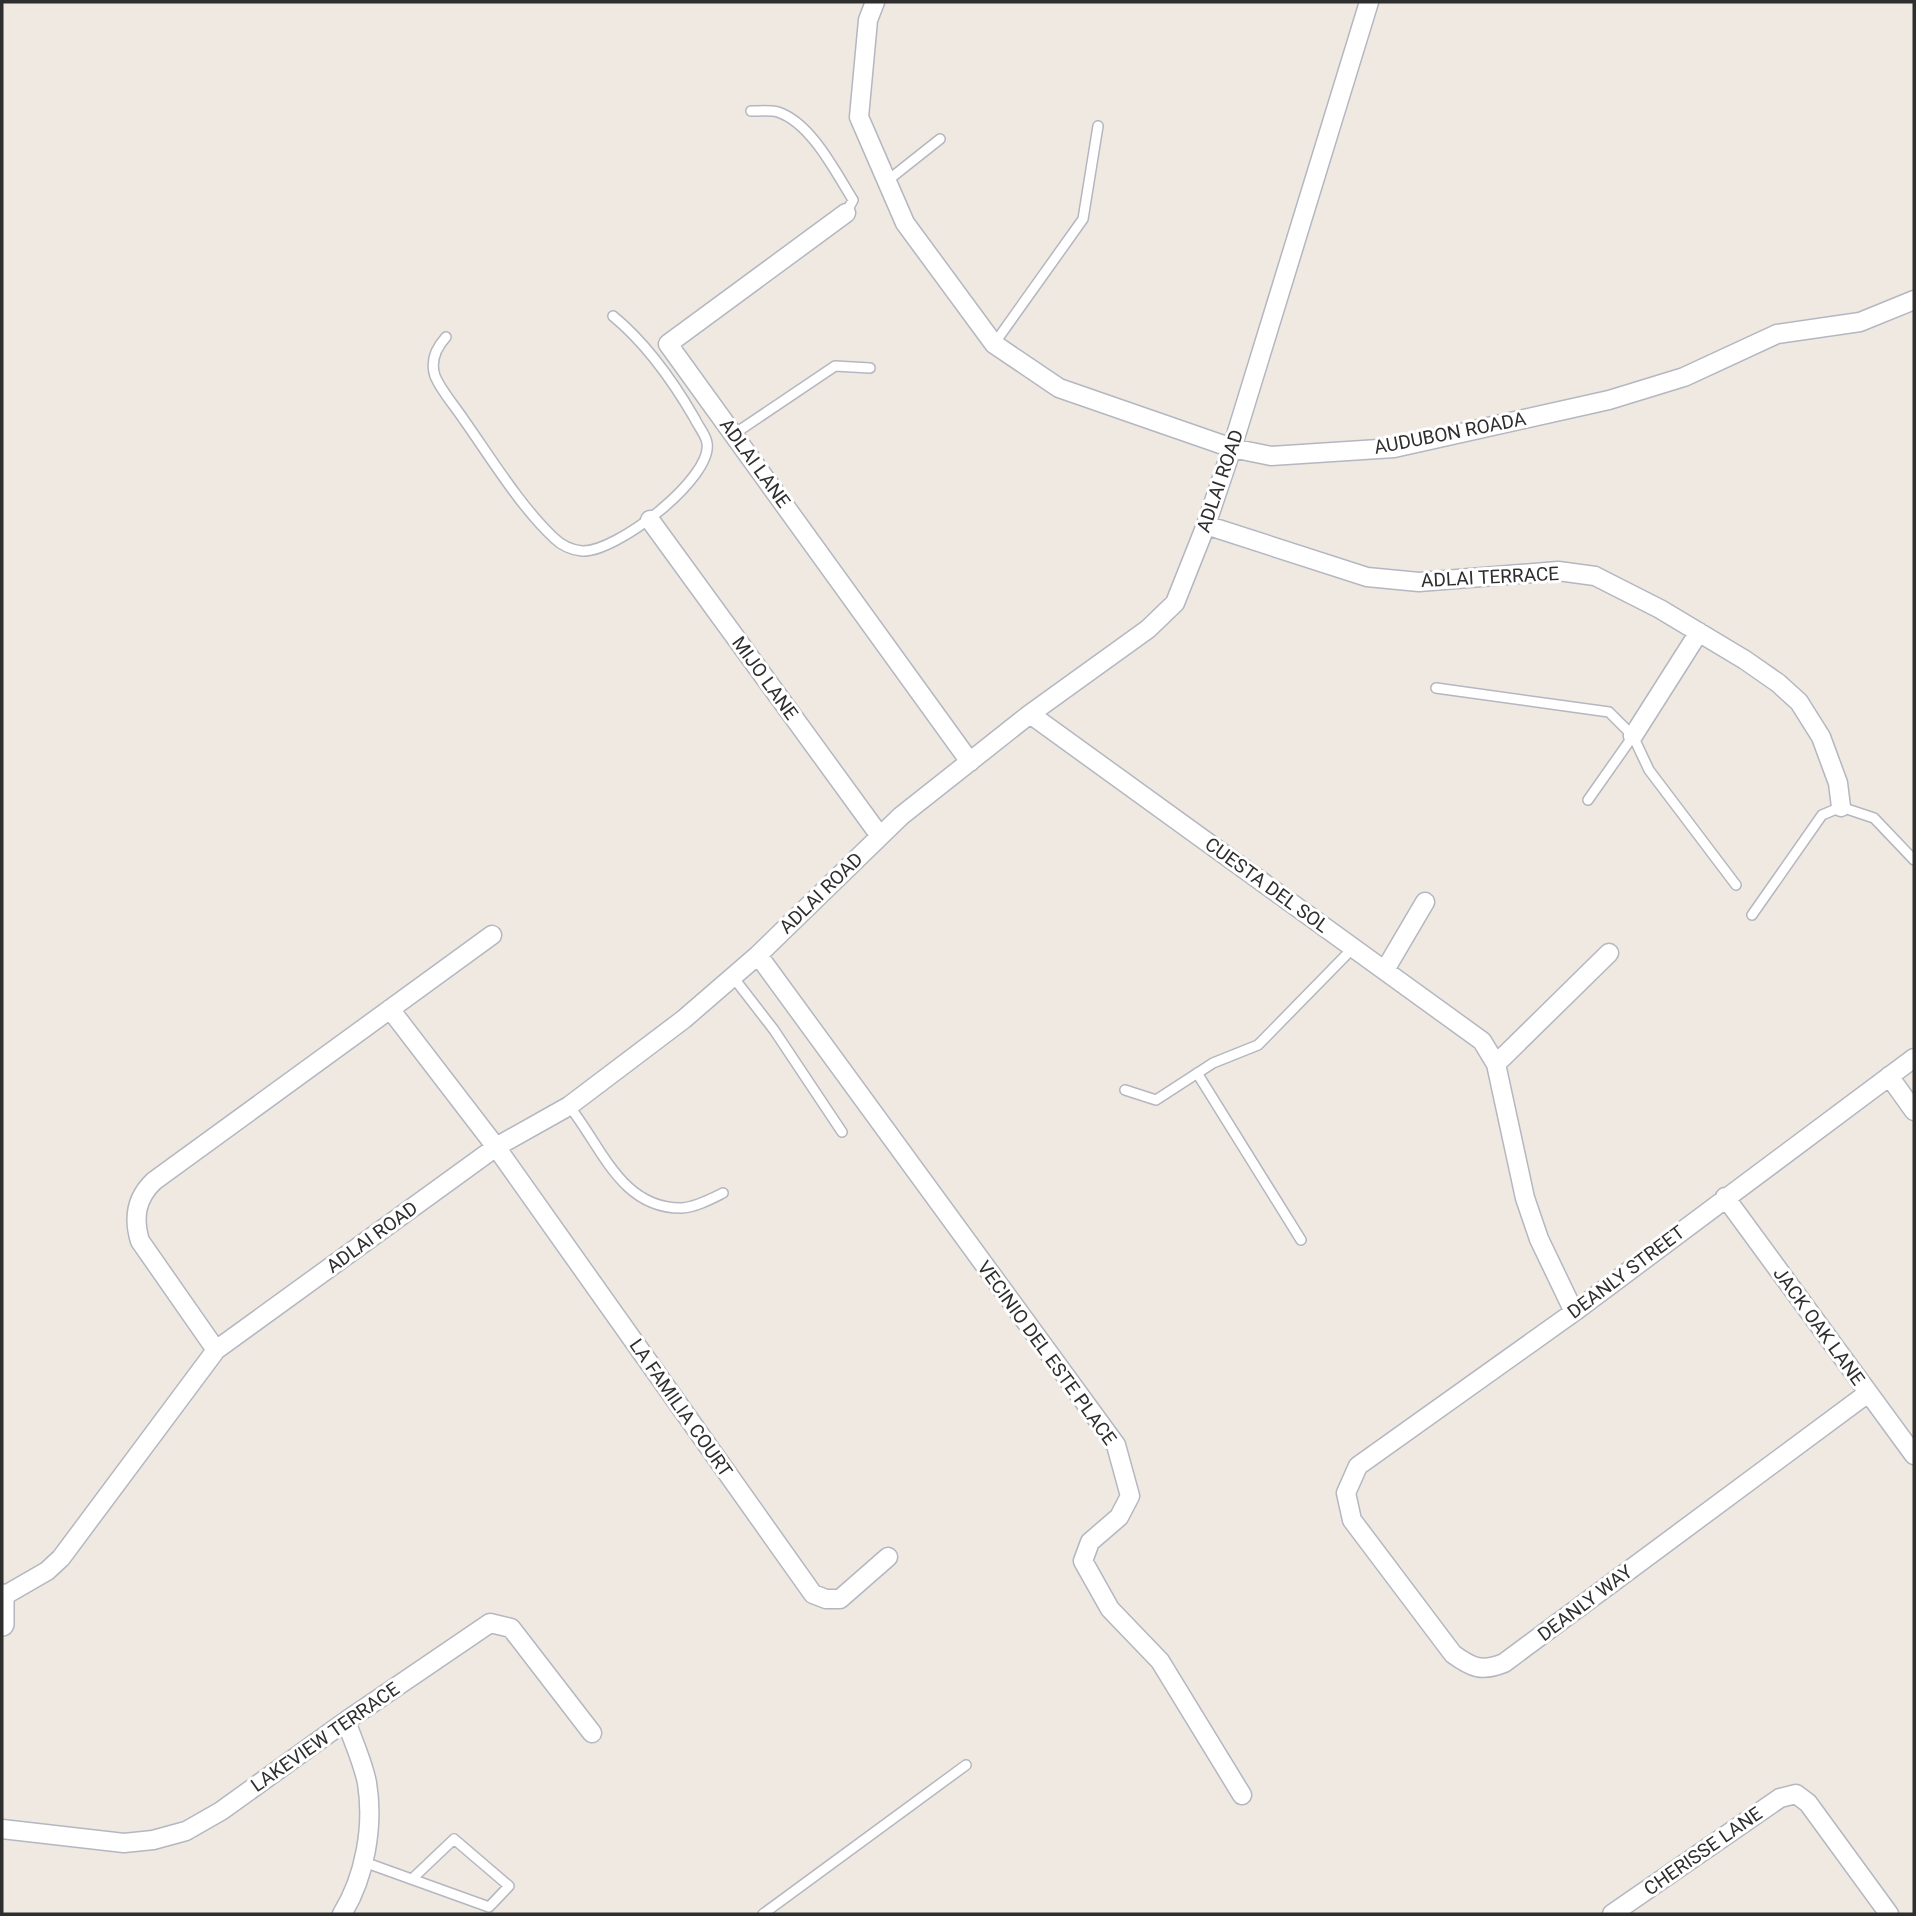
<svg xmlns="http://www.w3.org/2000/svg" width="1916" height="1916" font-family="Roboto,sans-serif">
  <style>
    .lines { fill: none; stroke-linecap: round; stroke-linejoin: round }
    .service-casing { stroke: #b4b7c1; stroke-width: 12 }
    .minor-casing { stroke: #b4b7c1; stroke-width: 21 }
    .tertiary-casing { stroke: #b4b7c1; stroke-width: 26 }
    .service { stroke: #fff; stroke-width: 9 }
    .minor { stroke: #fff; stroke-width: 18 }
    .tertiary { stroke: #fff; stroke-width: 23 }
    .labels { text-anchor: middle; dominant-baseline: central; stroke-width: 6; stroke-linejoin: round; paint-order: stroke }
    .street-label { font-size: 19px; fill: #2e2e2e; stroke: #fff }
  </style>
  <rect width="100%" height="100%" fill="#efe9e1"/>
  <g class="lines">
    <!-- service casing -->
    <g class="service-casing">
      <path id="service" d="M751,111C759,111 770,110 778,112C811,123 835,171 853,200L846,213
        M887,181L940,139
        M446,337C436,348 430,361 435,376C441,391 455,406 464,420C491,458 520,506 554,538C561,545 572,550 582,551C616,553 713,478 707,443C706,435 698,426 695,419C673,381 647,344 613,316
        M994,344L1083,219L1098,126
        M734,434L835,366L870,368
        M1436,688L1609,712L1633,736L1649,770L1736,885
        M1588,800L1633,736
        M1752,915L1822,815L1841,807L1874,818L1914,860
        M733,977L774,1030L842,1132
        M1197,1073L1301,1240
        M1125,1090L1156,1100L1213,1063L1258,1045L1353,948
        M569,1106C602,1147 621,1209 682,1208C696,1207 711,1199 723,1193
        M364,1862L489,1907L509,1886L454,1839L412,1879
        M763,1914L966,1765"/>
    </g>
    <!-- minor casing -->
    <g class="minor-casing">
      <path id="minor" d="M875,2L868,20L859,117L905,223L994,344L1059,388L1232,448L1271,456L1394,448L1609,400L1684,377L1777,334L1860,322L1914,300
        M846,213L668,344L970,762
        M650,520L880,836
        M1206,525L1367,577L1419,582L1558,571L1595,576L1660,609L1745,660L1778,683L1799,702L1821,737L1838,783L1841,807
        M1030,714L1482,1041L1496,1064
        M1633,736L1699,632
        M758,955L1116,1445L1130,1496L1119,1517L1090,1542L1083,1561L1110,1609L1160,1661L1242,1795
        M1385,970L1425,902
        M390,1009L496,1147L813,1594L826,1599H840L888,1557
        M1889,1076L1914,1111
        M1725,1197L1914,1455
        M1574,1312L1539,1239L1525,1198L1496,1064L1609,953
        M216,1350L140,1241C133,1218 136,1198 154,1181L492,935
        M1868,1393L1504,1663C1482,1672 1472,1668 1453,1654L1352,1520L1346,1493L1358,1466L1574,1312L1914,1058
        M2,1597L47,1571L61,1558L216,1350L496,1147L569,1106L684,1019L758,955L901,816L1030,714L1148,629L1175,603L1206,525L1232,448L1369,2
        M2,1829L124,1843L153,1840L186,1831L221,1811L346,1721L490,1623L511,1628L592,1733
        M342,1914C365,1877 374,1826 367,1783C363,1762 353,1741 346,1721
        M1612,1914L1780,1798L1796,1794L1808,1803L1889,1914"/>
    </g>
    <!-- tertiary casing -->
    <g class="tertiary-casing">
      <path id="tertiary" d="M2,1596V1624"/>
    </g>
    <!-- service -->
    <use href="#service" class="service"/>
    <!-- minor -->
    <use href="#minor" class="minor"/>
    <!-- tertiary -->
    <use href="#tertiary" class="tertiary"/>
  </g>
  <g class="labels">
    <!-- street labels -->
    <g class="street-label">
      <text transform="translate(1450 433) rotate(-11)">AUDUBON ROADA</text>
      <text transform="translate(755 463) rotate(54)">ADLAI LANE</text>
      <text transform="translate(1220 481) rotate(-71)">ADLAI ROAD</text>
      <text transform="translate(1490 577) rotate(-3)">ADLAI TERRACE</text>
      <text transform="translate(765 678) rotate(54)">MIJO LANE</text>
      <text transform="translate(1267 885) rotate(36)">CUESTA DEL SOL</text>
      <text transform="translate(821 893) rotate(-44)">ADLAI ROAD</text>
      <text transform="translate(372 1237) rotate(-36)">ADLAI ROAD</text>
      <text transform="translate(1626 1272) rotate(-37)">DEANLY STREET</text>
      <text transform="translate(1819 1326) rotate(54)">JACK OAK LANE</text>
      <text transform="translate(1047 1353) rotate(54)">VECINIO DEL ESTE PLACE</text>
      <text transform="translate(681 1408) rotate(55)">LA FAMILIA COURT</text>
      <text transform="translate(1585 1603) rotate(-37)">DEANLY WAY</text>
      <text transform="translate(325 1737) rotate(-35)">LAKEVIEW TERRACE</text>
      <text transform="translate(1703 1851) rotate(-35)">CHERISSE LANE</text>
    </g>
  </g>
  <!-- border -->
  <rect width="1916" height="1916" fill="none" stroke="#2e2e2e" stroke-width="7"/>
</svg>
